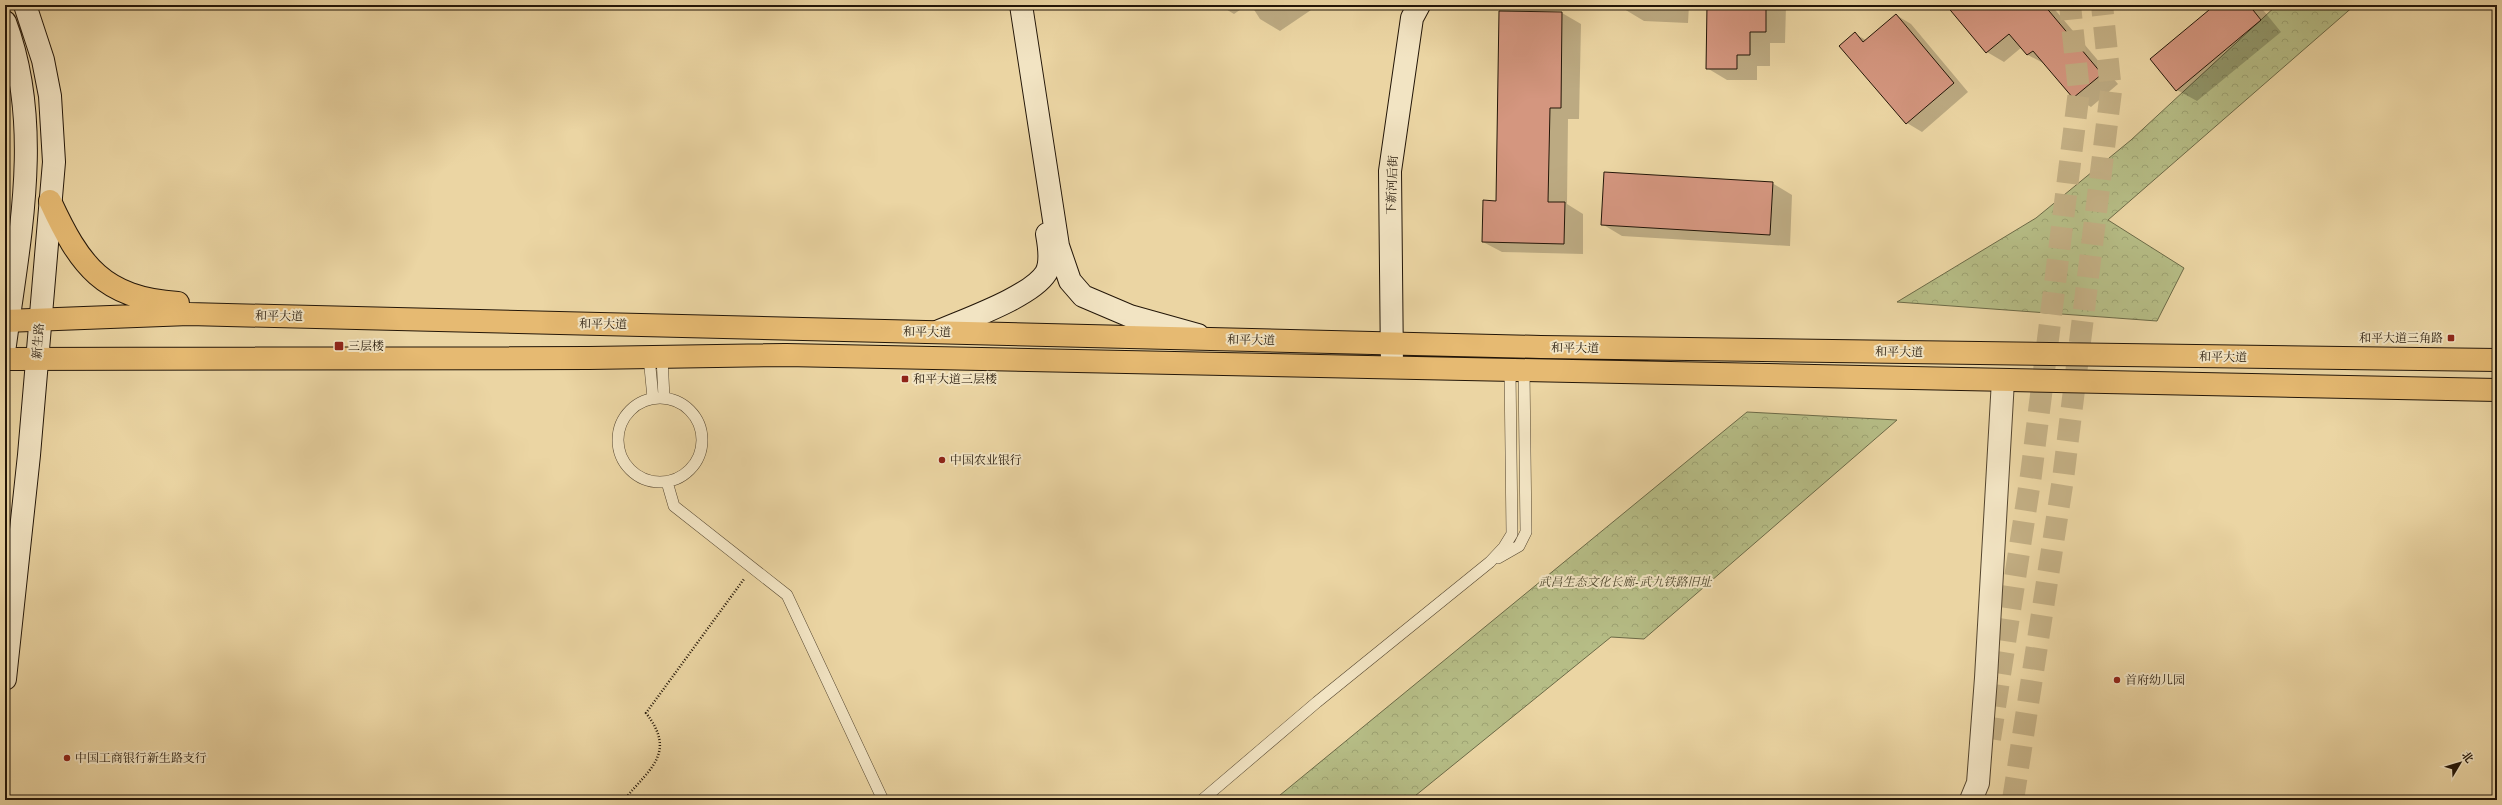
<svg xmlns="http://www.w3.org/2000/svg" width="2502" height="805" font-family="'IM FELL Great Primer','Noto Serif SC',serif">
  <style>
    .forest { fill: url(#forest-crowns); stroke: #6c6a47 }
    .shadow { fill: #0003 }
    .building { fill: #d4967f; stroke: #231608 }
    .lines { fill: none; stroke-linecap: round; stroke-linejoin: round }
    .primary-tunnel { stroke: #c3af84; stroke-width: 22; stroke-dasharray: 22 11; stroke-linecap: butt }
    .lane-casing { stroke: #55462f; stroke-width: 12 }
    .street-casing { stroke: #55462f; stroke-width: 24 }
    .secondary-casing { stroke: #231608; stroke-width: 24 }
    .primary-casing { stroke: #231608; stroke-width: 24 }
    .path { stroke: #231608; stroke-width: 2.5; stroke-dasharray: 1 2; stroke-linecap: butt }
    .lane { stroke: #f2e4c3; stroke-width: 11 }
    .street { stroke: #f2e4c3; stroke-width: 22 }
    .secondary { stroke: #f2e4c3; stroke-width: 22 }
    .primary { stroke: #e6ba72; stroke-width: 22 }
    .poi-dot { fill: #8f2418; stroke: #f2e4c3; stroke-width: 1.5 }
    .labels { text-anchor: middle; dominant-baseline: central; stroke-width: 4; stroke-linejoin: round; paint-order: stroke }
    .street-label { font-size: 12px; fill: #231608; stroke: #f2e4c3 }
    .poi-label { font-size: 12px; fill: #231608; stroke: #f2e4c3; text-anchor: start }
    .park-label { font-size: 12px; font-style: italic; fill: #4f482e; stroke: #f2e4c3 }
  </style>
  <defs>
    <pattern id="forest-crowns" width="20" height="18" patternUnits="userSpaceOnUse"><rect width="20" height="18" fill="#b6bd86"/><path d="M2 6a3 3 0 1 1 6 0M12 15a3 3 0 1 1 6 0" fill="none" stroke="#9ca272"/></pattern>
  </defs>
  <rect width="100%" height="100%" fill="#ebd5a3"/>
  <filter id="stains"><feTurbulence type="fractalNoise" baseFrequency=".005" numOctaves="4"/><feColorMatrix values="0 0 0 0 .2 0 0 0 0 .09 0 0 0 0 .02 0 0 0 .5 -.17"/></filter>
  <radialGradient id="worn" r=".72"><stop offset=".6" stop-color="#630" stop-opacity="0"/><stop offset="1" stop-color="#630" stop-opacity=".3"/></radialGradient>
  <!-- forest -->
  <path class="forest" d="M2277,5H2355L2108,220L2184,268L2157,321L1897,302L2036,218L2131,140Z
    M1747,412L1897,420L1644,639L1611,637L1410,800H1274Z"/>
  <!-- shadow -->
  <path class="shadow" d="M1219,5H1247L1234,14Z
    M1251,5H1308L1311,10L1280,31L1260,19Z
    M1624,5H1689L1688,23L1644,21L1624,9Z
    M1708,5H1786L1785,43H1770V66H1757V80H1727L1707,68Z
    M1947,5H2051L2118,84L2091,107L2074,97L2045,64L2028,55L2022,47L2004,62L1987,52Z
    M2216,5H2259L2281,32L2197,101L2177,90Z
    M1500,12L1562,13L1581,24L1579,119H1568L1567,204L1583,214V254L1502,252L1483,242L1497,202Z
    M1896,15L1911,24L1968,92L1922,132L1907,123L1855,34L1866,40Z
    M1772,183L1792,195L1790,246L1622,236L1602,224Z"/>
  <!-- building -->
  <path class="building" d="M1707,5H1766V32H1750V55H1737V69H1706Z
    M1946,5H2044L2102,74L2073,98L2033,51L2027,55L2009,34L1986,53Z
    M2215,5H2249L2261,20L2176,91L2150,59Z
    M1499,11L1562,12L1561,108H1550L1548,202H1565L1564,244L1482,242L1483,200L1496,201Z
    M1896,14L1954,83L1906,124L1839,46L1855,32L1863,42Z
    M1604,172L1773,182L1770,235L1601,225Z"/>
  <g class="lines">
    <!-- primary-tunnel -->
    <path class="primary-tunnel" d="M1990,739L2031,475L2079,91L2070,5
      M2013,800L2063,479L2111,91L2102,5"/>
    <!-- lane casing -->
    <g class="lane-casing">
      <path id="lane" d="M649,357L653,398
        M662,357L664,398
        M618 440a42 42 0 1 1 84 0a42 42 0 1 1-84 0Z
        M667,482L674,506L787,595L883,800
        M1498,558L1519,546L1526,532L1524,370
        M1202,800L1317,702L1490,562L1504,547L1512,534L1510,370"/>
    </g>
    <!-- street casing -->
    <g class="street-casing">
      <path id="street" d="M1971,800L1978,783L1986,678L2003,380"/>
    </g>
    <!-- secondary casing -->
    <g class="secondary-casing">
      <path id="secondary" d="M1021,5L1058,246L1070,281L1083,296L1130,316L1198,335
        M5,22C44,126 19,239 5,345
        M937,332C964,320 1031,297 1046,273C1052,262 1049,245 1047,234
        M1392,367L1390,171L1412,18L1419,5
        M5,679L29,455L54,162L50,96L43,60L25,5"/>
    </g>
    <!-- primary casing -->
    <g class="primary-casing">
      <path id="primary" d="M50,201C80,266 103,298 178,303
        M5,321L189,314L1541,347L2497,360
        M5,359L589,358L786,355L2497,390"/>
    </g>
    <!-- path -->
    <path class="path" d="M624,800C650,768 677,753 646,713L744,579"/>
    <!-- lane -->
    <use href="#lane" class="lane"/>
    <!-- street -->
    <use href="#street" class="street"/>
    <!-- secondary -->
    <use href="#secondary" class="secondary"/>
    <!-- primary -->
    <use href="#primary" class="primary"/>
  </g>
  <!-- markers -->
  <g class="poi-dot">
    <rect x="2447" y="334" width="8" height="8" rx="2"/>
    <rect x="334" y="341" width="10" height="10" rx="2"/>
    <rect x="901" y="375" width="8" height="8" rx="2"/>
    <circle cx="942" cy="460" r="4"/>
    <circle cx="2117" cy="680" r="4"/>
    <circle cx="67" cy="758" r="4"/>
  </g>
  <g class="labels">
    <!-- street labels -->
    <g class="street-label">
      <text transform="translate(1392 185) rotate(-88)">下新河后街</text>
      <text transform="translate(279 316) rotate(1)">和平大道</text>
      <text transform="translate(603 324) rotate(1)">和平大道</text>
      <text transform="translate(927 332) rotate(1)">和平大道</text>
      <text transform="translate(1251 340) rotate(1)">和平大道</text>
      <text transform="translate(38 341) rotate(-86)">新生路</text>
      <text transform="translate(1575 348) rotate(1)">和平大道</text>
      <text transform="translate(1899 352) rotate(1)">和平大道</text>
      <text transform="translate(2223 357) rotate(1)">和平大道</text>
    </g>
    <!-- poi labels -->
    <g class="poi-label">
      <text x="2443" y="338" text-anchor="end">和平大道三⻆路</text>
      <text x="348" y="346">三层楼</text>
      <text x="913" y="379">和平大道三层楼</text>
      <text x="950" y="460">中国农业银行</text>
      <text x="2125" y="680">首府幼儿园</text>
      <text x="75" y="758">中国工商银行新生路支行</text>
    </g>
    <!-- park labels -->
    <g class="park-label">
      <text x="1625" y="582">武昌生态文化长廊-武九铁路旧址</text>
    </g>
  </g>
  <!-- margin -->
  <rect width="2502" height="805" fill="none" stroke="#ebd5a3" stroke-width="20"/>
  <rect x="6" y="6" width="2490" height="793" fill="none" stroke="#231608" stroke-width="2"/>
  <rect x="10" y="10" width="2482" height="785" fill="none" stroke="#231608"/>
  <!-- north arrow -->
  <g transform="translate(2460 763) rotate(52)" stroke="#f2e4c3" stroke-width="3" paint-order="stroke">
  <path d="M0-3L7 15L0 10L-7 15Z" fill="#231608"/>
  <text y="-6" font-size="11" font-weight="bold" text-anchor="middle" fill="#231608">北</text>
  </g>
  <rect width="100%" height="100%" filter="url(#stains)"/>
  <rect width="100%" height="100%" fill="url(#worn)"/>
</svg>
